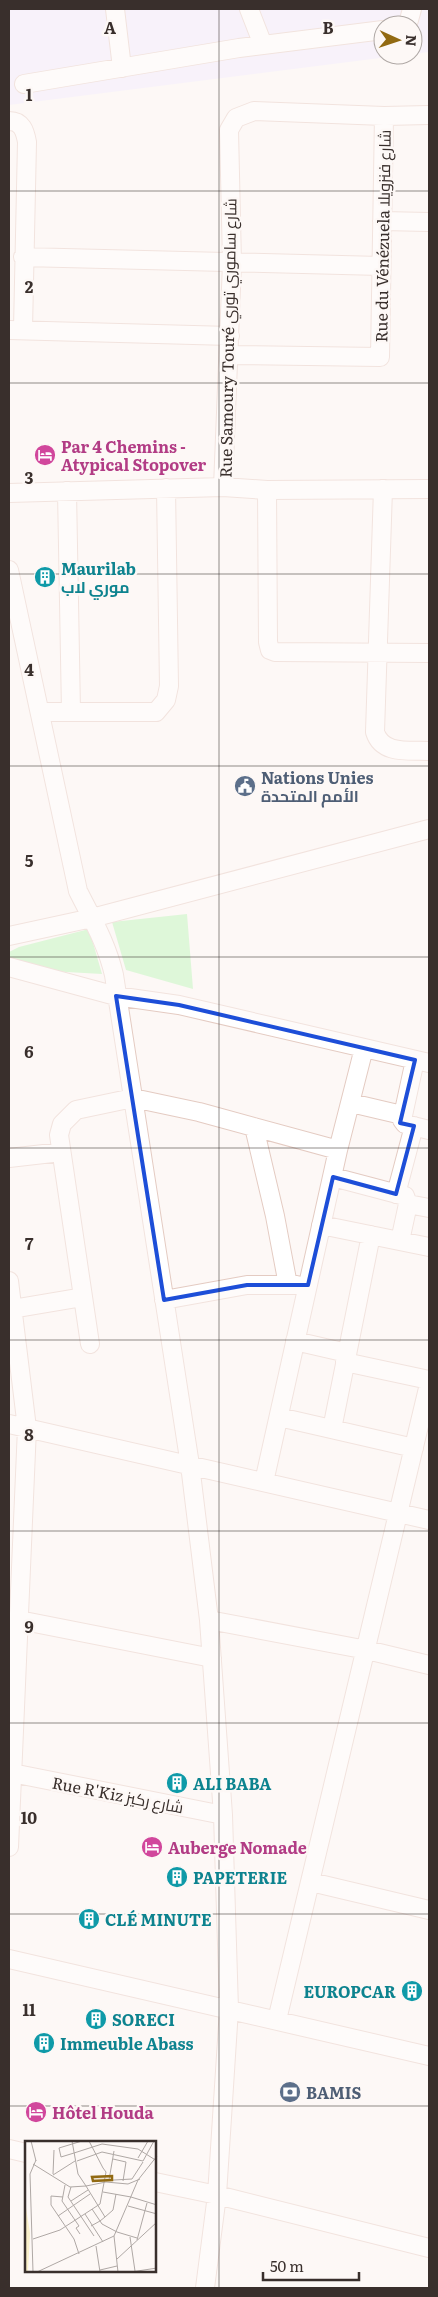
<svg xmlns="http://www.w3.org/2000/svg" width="438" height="2297" font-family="Literata,Cairo,serif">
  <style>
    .medical { fill: #f1ecfe }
    .green { fill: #b9f6b7 }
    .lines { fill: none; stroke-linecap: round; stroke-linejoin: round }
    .minor-casing { stroke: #e4cbc2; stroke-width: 20 }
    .minor { stroke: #fff; stroke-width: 18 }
    .marked { fill: none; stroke: #1d4ed8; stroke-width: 4; stroke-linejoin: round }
    .grid { fill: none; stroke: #392f2c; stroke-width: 1; stroke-opacity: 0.55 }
    .labels { text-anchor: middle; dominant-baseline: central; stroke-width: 5; stroke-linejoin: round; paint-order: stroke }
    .street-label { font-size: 16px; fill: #392f2c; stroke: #fdf8f6 }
    .hotel-label { font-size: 16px; font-weight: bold; fill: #b23c85; stroke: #fdf8f6; text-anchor: start }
    .culture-label { font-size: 16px; font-weight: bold; fill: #0d838f; stroke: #fdf8f6; text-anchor: start }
    .service-label { font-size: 16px; font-weight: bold; fill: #4e5e75; stroke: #fdf8f6; text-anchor: start }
    .inset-road { fill: none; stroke: #afa8a5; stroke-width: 1 }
    .view { fill: #926a12; fill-opacity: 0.15; stroke: #926a12; stroke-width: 2.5 }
    .inset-edge { fill: none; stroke: #392f2c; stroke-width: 2.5 }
    .grid-label { font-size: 16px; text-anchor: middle; font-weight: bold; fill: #392f2c; stroke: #fdf8f6; stroke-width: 5; stroke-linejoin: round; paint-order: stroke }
  </style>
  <rect width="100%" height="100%" fill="#fdf8f6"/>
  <!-- medical -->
  <path class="medical" d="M9,9H429V52L413,54V25H383V55H404L9,105Z"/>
  <!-- green -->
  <path class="green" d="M187,914L193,989L126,970L112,922Z
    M89,929L102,974L31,970L9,962V952L19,947Z"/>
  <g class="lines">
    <!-- minor casing -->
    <g class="minor-casing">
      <path id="minor" d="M115,9L122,68
        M249,9L263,45
        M405,25L409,20L412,9
        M24,84L239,48L383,30
        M9,121C22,121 25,131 27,142L23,329
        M382,221L429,222
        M23,257L381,266
        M9,330L230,336
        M229,355L380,357L384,116
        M223,487L232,263L229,130L236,118L254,111L384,116L429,115
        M383,489L375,732C382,755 409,750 429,751
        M267,490L268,642L270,650L275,652L429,653
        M67,491L71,712
        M9,493L223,487L267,490L429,489
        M9,570L78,891C92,919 107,944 114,975L190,1465L209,1620L223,1815L229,2009L217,2195L205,2288
        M40,712H156L166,700L169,686L166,488
        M9,936L92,918L429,829
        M9,967L116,996L179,1005L429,1063
        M415,1060L402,1120L405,1124L429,1130
        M351,1103L402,1115
        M254,1127L275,1216L288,1285
        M9,1158L61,1152
        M333,1177L405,1196L408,1204L400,1241
        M396,1194L414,1126
        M408,1204L429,1208
        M321,1225L429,1247
        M9,1281L27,1428L9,1847
        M164,1300L247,1285H297
        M12,1309L83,1297
        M295,1341L347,1353
        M90,1344L59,1135L62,1124L76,1110L133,1098L199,1112L338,1150
        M345,1362L429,1380
        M279,1417L414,1448
        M9,1424L429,1520
        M332,1429L371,1235
        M264,1482L338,1150L364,1048
        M19,1620L212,1658
        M209,1620L367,1650L429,1665
        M12,1773L223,1815
        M311,1882L429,1910
        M9,1959L429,2056
        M277,2020L429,1384
        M9,2149L26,2153
        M155,2182L217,2195L429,2248"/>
    </g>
    <!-- minor -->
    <use href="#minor" class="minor"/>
  </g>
  <!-- marked area -->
  <path d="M0 0H438V2297H0ZM116,996L179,1005L415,1060L400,1123L414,1126L396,1194L333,1177L308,1285H247L164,1300Z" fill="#fdf8f6" fill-opacity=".55" fill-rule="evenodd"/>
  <path class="marked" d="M116,996L179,1005L415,1060L400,1123L414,1126L396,1194L333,1177L308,1285H247L164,1300Z"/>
  <!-- grid -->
  <path class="grid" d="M219,9V2288M9,191H429M9,383H429M9,574H429M9,766H429M9,957H429M9,1148H429M9,1340H429M9,1531H429M9,1723H429M9,1914H429M9,2106H429"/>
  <!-- icons -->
  <defs>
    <g id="hotel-disc" transform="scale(1.125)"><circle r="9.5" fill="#d1479c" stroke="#fdf8f6"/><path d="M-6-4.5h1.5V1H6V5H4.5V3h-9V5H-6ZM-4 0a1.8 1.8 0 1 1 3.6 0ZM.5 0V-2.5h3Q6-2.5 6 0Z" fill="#fff"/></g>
    <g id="building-disc" transform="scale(1.125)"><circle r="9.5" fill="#0f9aa8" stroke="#fdf8f6"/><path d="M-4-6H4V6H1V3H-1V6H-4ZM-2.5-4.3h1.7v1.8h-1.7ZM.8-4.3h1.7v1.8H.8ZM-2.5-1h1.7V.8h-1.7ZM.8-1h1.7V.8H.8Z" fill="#fff"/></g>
    <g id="civic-disc" transform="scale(1.125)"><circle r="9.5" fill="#5c6f8a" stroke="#fdf8f6"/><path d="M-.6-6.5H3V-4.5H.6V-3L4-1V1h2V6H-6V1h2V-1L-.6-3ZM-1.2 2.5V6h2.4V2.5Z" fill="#fff"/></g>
    <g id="bank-disc" transform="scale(1.125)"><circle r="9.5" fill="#5c6f8a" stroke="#fdf8f6"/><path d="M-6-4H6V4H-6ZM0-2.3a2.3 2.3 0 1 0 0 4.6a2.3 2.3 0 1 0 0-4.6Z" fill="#fff"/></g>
  </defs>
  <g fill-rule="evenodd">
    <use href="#hotel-disc" x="45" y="455"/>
    <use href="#building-disc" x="45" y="577"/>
    <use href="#civic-disc" x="245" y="786"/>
    <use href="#building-disc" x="177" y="1783"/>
    <use href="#hotel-disc" x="152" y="1847"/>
    <use href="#building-disc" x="177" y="1877"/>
    <use href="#building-disc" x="89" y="1919"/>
    <use href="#building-disc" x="412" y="1991"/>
    <use href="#building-disc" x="96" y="2019"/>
    <use href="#building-disc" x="44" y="2043"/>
    <use href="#bank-disc" x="290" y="2092"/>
    <use href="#hotel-disc" x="36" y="2112"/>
  </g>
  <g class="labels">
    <!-- street labels -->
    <g class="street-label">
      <text transform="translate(382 236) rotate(-89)">Rue du Vénézuela شارع فنزويلا</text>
      <text transform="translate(227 338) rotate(-89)">Rue Samoury Touré شارع ساموري توري</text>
      <text transform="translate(118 1794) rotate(11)">Rue R'Kiz شارع ركيز</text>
    </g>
    <!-- hotel labels -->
    <g class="hotel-label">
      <text x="61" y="446">Par 4 Chemins -<tspan x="61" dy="18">Atypical Stopover</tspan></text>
      <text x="168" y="1847">Auberge Nomade</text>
      <text x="52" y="2112">Hôtel Houda</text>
    </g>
    <!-- culture labels -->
    <g class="culture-label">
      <text x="61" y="568">Maurilab<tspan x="61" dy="18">موري لاب</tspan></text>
      <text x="193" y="1783">ALI BABA</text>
      <text x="193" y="1877">PAPETERIE</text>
      <text x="105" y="1919">CLÉ MINUTE</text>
      <text x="396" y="1991" text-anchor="end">EUROPCAR</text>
      <text x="112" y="2019">SORECI</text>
      <text x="60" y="2043">Immeuble Abass</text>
    </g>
    <!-- service labels -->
    <g class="service-label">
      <text x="261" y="777">Nations Unies<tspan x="261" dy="18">الأمم المتحدة</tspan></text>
      <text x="306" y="2092">BAMIS</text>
    </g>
  </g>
  <!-- overview -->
  <g transform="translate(25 2141)">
    <rect width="131" height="131" fill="#fdf8f6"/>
    <path d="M1,67L5,92L3,131H0Z" fill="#faf0ca"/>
    <path class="inset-road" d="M6,0L11,20M47,0L53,33L61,45L81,41L103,43L115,38M64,0L78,27M49,12L36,16L34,7L57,0M49,12L77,3L113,8L132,20M113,17L123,0M88,18L101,21L98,40M52,20L77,11L118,20M118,20L129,0M8,23L45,46L61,45L80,76L75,80L77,83L92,91M28,33L29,9M28,34L50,20M84,39L89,10M71,40L107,38L118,21M40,44L37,60L54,85L51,87L55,93M46,46L43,56L69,95M78,51L106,56M38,56L26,55V64L49,98L54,113M106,56L132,64M46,60L63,49M103,65L132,73M60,73L78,101M33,75L65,53M80,76L88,69L91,53M66,85L75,80L67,68M92,91L112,97M105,96L110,130M8,98L35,89L75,63L81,31L78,27M112,99L122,62M71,105L75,131M92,118L132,81M75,129L92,125M8,131L5,33L11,19M12,131L89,95M93,131L89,95L113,39L132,15M106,131L132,127"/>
    <path class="view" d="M87,35V39L68,40L67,36Z"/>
    <rect width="131" height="131" class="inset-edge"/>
  </g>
  <g class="grid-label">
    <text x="110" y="34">A</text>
    <text x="328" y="34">B</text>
    <text x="29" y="101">1</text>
    <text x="29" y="293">2</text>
    <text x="29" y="484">3</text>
    <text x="29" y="676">4</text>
    <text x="29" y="867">5</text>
    <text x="29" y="1058">6</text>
    <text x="29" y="1250">7</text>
    <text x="29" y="1441">8</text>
    <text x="29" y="1633">9</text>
    <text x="29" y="1824">10</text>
    <text x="29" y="2016">11</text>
  </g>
  <!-- border -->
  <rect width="438" height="2297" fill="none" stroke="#392f2c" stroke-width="20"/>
  <!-- north arrow -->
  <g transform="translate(398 40) rotate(93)"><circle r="24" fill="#fdf8f6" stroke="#afa8a5"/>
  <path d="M0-4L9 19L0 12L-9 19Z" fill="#926a12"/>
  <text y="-8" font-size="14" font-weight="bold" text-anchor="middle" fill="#392f2c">N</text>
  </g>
  <!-- scale -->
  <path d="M263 2272v8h96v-8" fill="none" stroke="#392f2c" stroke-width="2.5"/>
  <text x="270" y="2272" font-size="15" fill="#392f2c" stroke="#fdf8f6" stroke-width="4" paint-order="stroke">50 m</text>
</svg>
